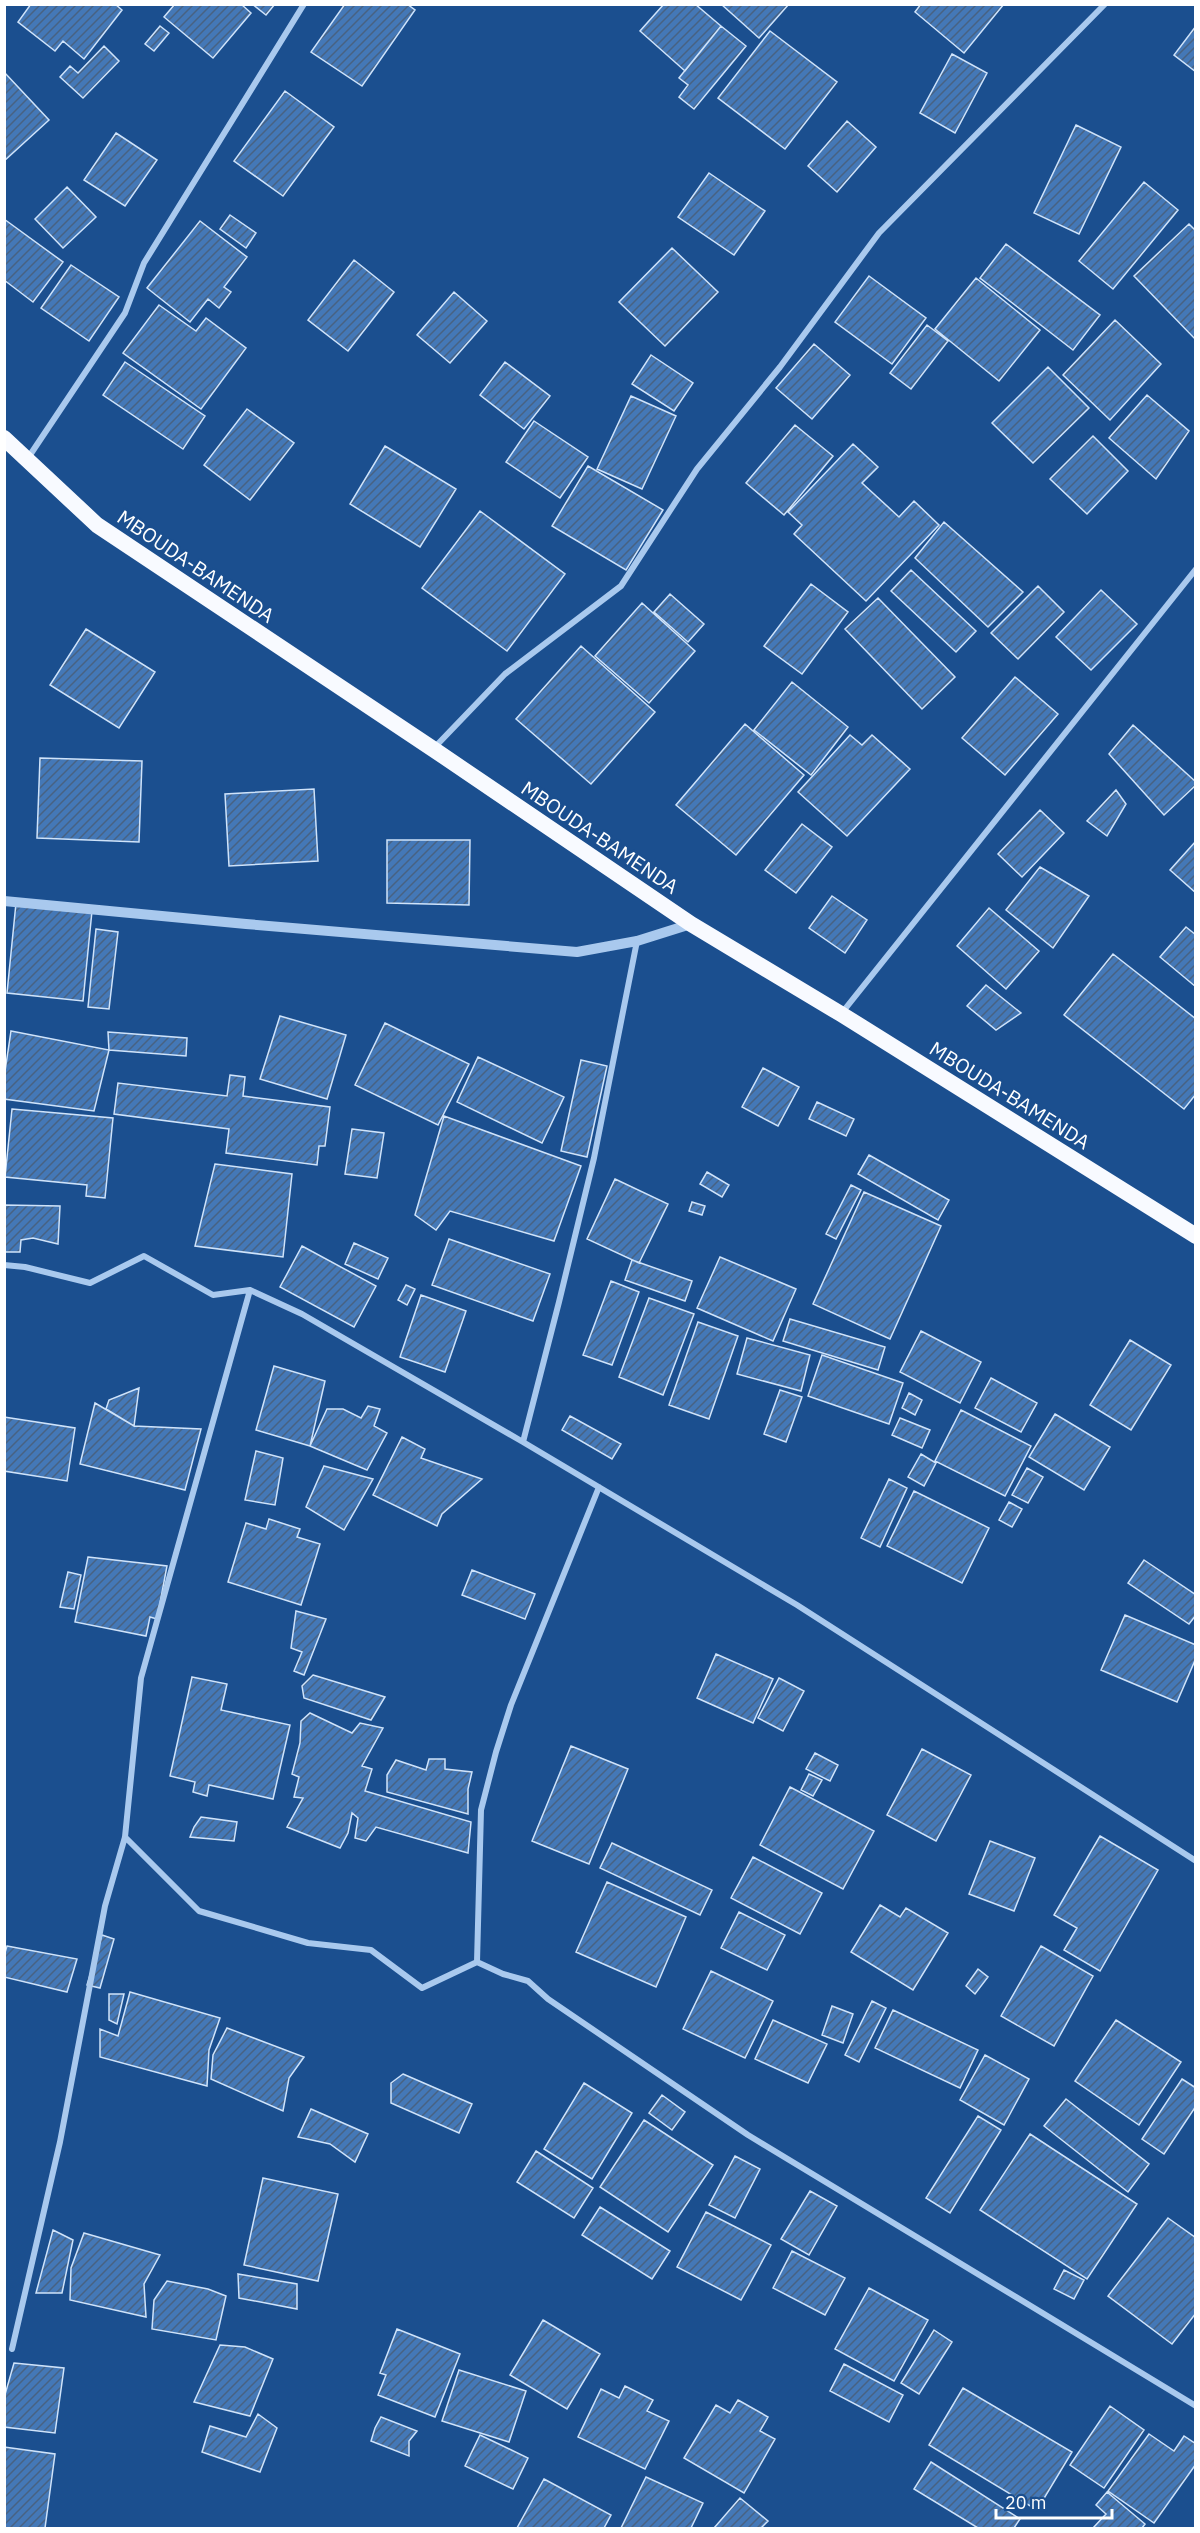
<svg xmlns="http://www.w3.org/2000/svg" width="1200" height="2533" font-family="'IBM Plex Sans',sans-serif">
  <style>
    .building { fill: url(#building-hatch); stroke: #cfe3fa; stroke-width: 1.5 }
    .lines { fill: none; stroke-linecap: round; stroke-linejoin: round }
    .minor { stroke: #a9c9ee; stroke-width: 6 }
    .tertiary { stroke: #a9c9ee; stroke-width: 10 }
    .trunk { stroke: #f8faff; stroke-width: 16 }
    .labels { text-anchor: middle; dominant-baseline: central; stroke-width: 4.5; stroke-linejoin: round; paint-order: stroke }
    .street-label { font-size: 20px; fill: #fff; stroke: #1b4f8f }
  </style>
  <defs>
    <pattern id="building-hatch" width="6" height="6" patternUnits="userSpaceOnUse" patternTransform="scale(1.5)"><rect width="6" height="6" fill="#4478b7"/><path d="M-1 1l2-2M0 6l6-6M5 7l2-2" fill="none" stroke="#486282"/></pattern>
  </defs>
  <rect width="100%" height="100%" fill="#1b4f8f"/>
  <!-- building -->
  <path class="building" d="M31,4H115L122,10L84,59L63,41L55,51L18,22Z
    M175,4H241L251,13L213,58L164,17Z
    M252,4H275L266,15Z
    M345,4H407L415,10L362,86L311,52Z
    M664,4H695L721,26L685,71L640,31Z
    M721,4H789L759,38Z
    M921,4H1004L964,53L915,12Z
    M160,26L169,33L154,51L145,44Z
    M721,26L746,46L694,109L679,97L688,85L679,78Z
    M1196,26V72L1174,55Z
    M770,31L837,82L785,149L718,98Z
    M104,46L119,61L83,98L60,77L70,66L78,73Z
    M952,54L987,73L955,133L920,113Z
    M4,72L49,120L4,161Z
    M285,91L334,127L283,196L234,161Z
    M847,121L876,147L837,192L808,166Z
    M1076,125L1121,147L1079,234L1034,213Z
    M116,133L157,160L125,206L84,180Z
    M709,173L765,211L734,255L678,217Z
    M1144,182L1178,210L1113,289L1079,261Z
    M67,187L96,217L63,248L35,219Z
    M230,215L256,233L246,248L220,229Z
    M4,219L63,262L33,302L4,280Z
    M200,221L247,257L224,287L231,292L219,308L208,299L190,322L147,288Z
    M1189,224L1196,231V340L1134,276Z
    M1006,244L1100,315L1073,350L980,278Z
    M672,248L718,292L665,346L619,302Z
    M354,260L394,292L348,351L308,320Z
    M71,265L119,297L89,341L41,308Z
    M869,276L926,318L892,364L835,322Z
    M976,278L1040,330L999,381L935,329Z
    M454,292L487,321L450,363L417,335Z
    M159,305L196,331L206,318L246,348L201,409L123,353Z
    M1115,320L1161,364L1110,420L1063,375Z
    M927,325L948,341L911,389L890,373Z
    M814,344L850,375L812,419L776,388Z
    M651,355L693,383L674,411L632,384Z
    M125,362L205,416L183,449L103,395Z
    M505,362L550,396L524,429L480,395Z
    M1048,367L1089,408L1033,463L992,423Z
    M1147,395L1189,431L1156,479L1109,438Z
    M631,396L676,416L642,489L597,469Z
    M247,409L294,443L250,500L204,465Z
    M534,421L588,457L560,498L506,462Z
    M795,425L833,456L784,515L746,483Z
    M1093,436L1128,471L1087,514L1050,479Z
    M853,444L878,467L862,483L899,517L914,501L939,525L866,601L794,534L802,525L788,512Z
    M385,446L456,489L420,547L350,504Z
    M588,466L663,510L626,570L552,526Z
    M480,511L565,574L507,651L422,588Z
    M944,522L1023,592L988,627L915,558Z
    M911,570L976,631L956,652L891,591Z
    M811,584L848,612L802,674L764,646Z
    M1038,586L1064,612L1018,659L991,633Z
    M1101,590L1137,624L1091,670L1056,637Z
    M670,594L704,624L688,642L654,612Z
    M878,598L955,677L922,709L845,629Z
    M642,603L695,651L649,703L595,656Z
    M86,629L155,672L119,728L50,685Z
    M581,646L655,712L591,784L516,719Z
    M1015,677L1058,714L1005,775L962,738Z
    M792,682L848,727L811,775L754,730Z
    M745,724L804,775L736,855L676,805Z
    M1133,725L1196,782V785L1164,815L1109,754Z
    M850,735L862,745L872,735L910,769L847,836L798,792Z
    M40,758L142,761L139,842L37,838Z
    M314,789L318,861L229,866L225,794Z
    M1116,790L1126,804L1107,836L1087,821Z
    M1040,810L1064,833L1022,877L998,854Z
    M802,824L832,847L796,893L765,870Z
    M387,840H470L469,905L387,903Z
    M1196,841V893L1170,870Z
    M1040,867L1089,896L1053,948L1006,910Z
    M832,896L867,920L845,953L809,928Z
    M16,903L92,911L83,1001L7,993Z
    M989,908L1039,951L1006,989L957,946Z
    M1186,927L1196,935V987L1160,957Z
    M96,929L118,932L109,1009L88,1007Z
    M1113,954L1196,1019V1094L1184,1109L1064,1015Z
    M986,985L1021,1013L996,1030L967,1006Z
    M280,1016L346,1035L327,1099L260,1079Z
    M385,1023L469,1064L438,1125L355,1085Z
    M11,1031L109,1050L94,1111L4,1099V1078Z
    M108,1032L187,1038L186,1056L109,1050Z
    M478,1057L564,1097L542,1143L457,1102Z
    M581,1060L607,1066L587,1157L561,1151Z
    M763,1068L799,1087L778,1126L742,1107Z
    M230,1075L245,1077L243,1096L330,1107L325,1146H319L317,1165L226,1153L229,1129L114,1114L118,1083L227,1096Z
    M817,1102L854,1119L846,1136L809,1119Z
    M12,1109L113,1118L105,1198L86,1196L87,1185L5,1177Z
    M444,1116L581,1166L554,1241L450,1211L436,1230L415,1215Z
    M352,1129L384,1133L377,1178L345,1174Z
    M869,1155L949,1200L938,1220L858,1174Z
    M215,1164L292,1174L283,1257L195,1246Z
    M707,1172L729,1185L722,1197L700,1184Z
    M615,1179L668,1204L639,1263L587,1239Z
    M851,1185L861,1190L836,1239L826,1234Z
    M864,1192L941,1226L890,1339L813,1304Z
    M692,1202L705,1206L702,1215L689,1211Z
    M4,1205L60,1206L58,1244L33,1238L21,1240L20,1252H4Z
    M449,1239L550,1274L533,1321L432,1285Z
    M354,1243L388,1258L378,1279L345,1264Z
    M302,1246L376,1286L354,1327L280,1287Z
    M720,1257L796,1289L773,1341L697,1308Z
    M632,1260L692,1281L685,1301L625,1280Z
    M611,1281L639,1292L612,1365L583,1355Z
    M406,1285L415,1289L407,1305L398,1300Z
    M421,1295L466,1311L445,1372L400,1357Z
    M649,1298L694,1314L663,1395L619,1377Z
    M790,1319L885,1347L878,1370L783,1341Z
    M698,1322L738,1336L709,1419L669,1405Z
    M921,1331L981,1362L960,1403L900,1372Z
    M747,1338L810,1355L801,1391L737,1374Z
    M1130,1340L1171,1365L1131,1430L1090,1405Z
    M822,1355L903,1383L889,1424L808,1396Z
    M274,1366L325,1381L310,1446L256,1430Z
    M991,1378L1037,1403L1021,1432L975,1408Z
    M139,1388L134,1426L106,1409L109,1400Z
    M780,1390L802,1397L786,1442L764,1434Z
    M909,1393L922,1400L915,1415L902,1408Z
    M95,1403L134,1426L201,1429L185,1490L80,1464Z
    M368,1406L380,1409L374,1426L387,1433L367,1470L310,1446L327,1409H343L361,1418Z
    M961,1410L1031,1446L1005,1496L935,1461Z
    M1055,1414L1110,1447L1084,1490L1029,1457Z
    M570,1416L621,1444L612,1459L562,1430Z
    M4,1417L75,1428L67,1481L4,1471Z
    M900,1418L930,1430L922,1448L892,1435Z
    M402,1437L425,1449L421,1458L482,1479L442,1514L437,1526L373,1495Z
    M256,1451L283,1458L275,1505L245,1500Z
    M921,1454L936,1463L924,1486L908,1477Z
    M324,1466L373,1479L344,1530L306,1507Z
    M1027,1468L1043,1477L1028,1503L1012,1495Z
    M889,1479L907,1488L880,1547L861,1538Z
    M914,1491L989,1528L962,1583L887,1546Z
    M1009,1502L1022,1509L1012,1527L999,1520Z
    M269,1519L300,1529L297,1537L320,1544L301,1605L228,1582L246,1523L266,1529Z
    M88,1557L167,1566L157,1619L150,1617L146,1636L75,1622Z
    M1144,1560L1196,1595V1615L1189,1624L1128,1583Z
    M472,1570L535,1594L525,1619L462,1595Z
    M68,1572L81,1575L74,1609L60,1607Z
    M296,1611L326,1619L304,1675L294,1671L302,1652L291,1648Z
    M1125,1615L1196,1645V1658L1177,1702L1101,1670Z
    M716,1654L773,1679L753,1723L697,1698Z
    M313,1675L385,1697L371,1720L304,1698L302,1686Z
    M192,1677L227,1684L221,1710L290,1725L273,1799L209,1785L207,1796L193,1792L195,1782L170,1776Z
    M779,1678L804,1691L783,1731L758,1718Z
    M310,1713L352,1733L360,1723L383,1728L362,1766L372,1769L365,1791L471,1822L468,1853L376,1827L366,1841L355,1838L358,1818L352,1813L348,1833L340,1848L287,1827L303,1798L294,1797L299,1777L292,1774L300,1743L301,1721Z
    M571,1746L628,1769L589,1864L532,1841Z
    M922,1749L971,1775L936,1841L887,1815Z
    M815,1753L838,1765L830,1781L806,1769Z
    M429,1759H445V1769L472,1772L468,1789V1814L387,1792V1775L396,1760L426,1770Z
    M809,1774L822,1780L813,1796L801,1790Z
    M790,1787L874,1831L843,1889L760,1845Z
    M201,1817L237,1822L234,1841L190,1837L194,1827Z
    M1100,1836L1158,1870L1100,1971L1064,1950L1077,1928L1054,1915Z
    M990,1841L1035,1858L1014,1911L969,1894Z
    M612,1843L712,1890L700,1915L600,1868Z
    M753,1857L822,1893L800,1934L731,1898Z
    M607,1882L686,1917L656,1987L576,1952Z
    M880,1905L900,1917L906,1908L948,1933L913,1990L851,1952Z
    M739,1912L785,1935L767,1970L721,1948Z
    M102,1935L114,1939L100,1988L87,1985Z
    M7,1946L77,1959L67,1992L4,1977V1956Z
    M1041,1946L1093,1976L1054,2046L1001,2016Z
    M978,1969L988,1977L975,1994L966,1986Z
    M711,1971L773,2001L745,2058L683,2029Z
    M130,1992L220,2018L209,2050L207,2086L100,2057V2029L118,2036Z
    M109,1994H124L117,2024L109,2020Z
    M872,2001L886,2008L859,2062L845,2055Z
    M832,2006L853,2014L843,2043L822,2035Z
    M893,2010L978,2050L960,2088L875,2048Z
    M773,2020L827,2044L808,2083L755,2059Z
    M1116,2020L1181,2062L1139,2125L1075,2081Z
    M227,2028L304,2057L289,2078L283,2111L211,2079L213,2055Z
    M985,2055L1029,2079L1004,2125L960,2100Z
    M403,2074L472,2104L459,2133L391,2103V2083Z
    M1182,2079L1196,2088V2106L1164,2154L1142,2139Z
    M584,2083L632,2113L592,2179L544,2149Z
    M662,2095L685,2112L672,2130L649,2113Z
    M1066,2099L1149,2164L1128,2192L1044,2126Z
    M311,2109L368,2134L355,2162L330,2144L298,2137Z
    M978,2116L1001,2130L950,2213L926,2198Z
    M644,2120L713,2165L668,2232L600,2187Z
    M1030,2134L1137,2204L1087,2279L980,2210Z
    M536,2151L593,2188L574,2218L517,2182Z
    M735,2156L760,2169L735,2218L709,2205Z
    M263,2178L338,2194L318,2281L244,2265Z
    M810,2191L837,2206L809,2255L781,2239Z
    M600,2207L670,2251L652,2279L582,2235Z
    M706,2212L771,2245L741,2300L677,2267Z
    M1168,2218L1196,2238V2313L1172,2344L1108,2296Z
    M53,2230L73,2240L62,2293H36Z
    M84,2233L160,2255L144,2284L146,2317L70,2300L71,2268Z
    M792,2251L845,2278L825,2315L773,2288Z
    M1064,2270L1084,2280L1074,2299L1054,2289Z
    M238,2274L297,2284V2309L239,2298Z
    M167,2281L208,2289L226,2296L216,2340L152,2329L154,2300Z
    M869,2288L928,2320L894,2381L835,2349Z
    M543,2320L600,2354L567,2409L510,2375Z
    M397,2329L460,2354L435,2417L378,2395L386,2375L380,2373Z
    M934,2330L952,2342L919,2394L901,2383Z
    M220,2345L245,2347L273,2359L250,2416L194,2402Z
    M14,2363L64,2368L55,2433L4,2427V2398Z
    M844,2364L903,2395L889,2422L830,2391Z
    M459,2370L526,2391L509,2442L442,2421Z
    M625,2386L653,2400L647,2411L669,2421L645,2469L578,2437L601,2389L619,2398Z
    M963,2388L1072,2452L1037,2510L929,2445Z
    M738,2400L768,2417L760,2431L775,2439L744,2493L684,2458L716,2405L730,2413Z
    M1110,2406L1144,2430L1104,2488L1070,2465Z
    M258,2414L277,2428L260,2472L202,2452L210,2426L246,2437Z
    M381,2417L417,2431L409,2441V2456L371,2441L375,2428Z
    M1149,2434L1174,2451L1184,2436L1196,2444V2464L1154,2523L1108,2491Z
    M480,2435L528,2458L513,2489L465,2466Z
    M4,2447L55,2454L45,2528H4Z
    M931,2462L1020,2519L1014,2528H978L914,2489Z
    M646,2477L703,2503L691,2528H621Z
    M544,2479L611,2515L604,2528H517Z
    M1107,2492L1145,2524L1142,2528H1093L1106,2514L1096,2505Z
    M740,2498L768,2521L761,2528H714Z"/>
  <g class="lines">
    <!-- minor -->
    <path class="minor" d="M28,458L125,313L144,263L304,4
      M434,748L505,674L621,586L697,469L780,367L879,233L1105,4
      M637,941L594,1158L559,1302L523,1442L797,1605L1196,1861
      M841,1014L1196,569
      M4,1265L25,1267L90,1283L144,1256L213,1295L250,1290L302,1314L523,1442
      M599,1487L511,1705L496,1752L481,1810L477,1962L503,1974L528,1981L548,1999L748,2135L1196,2406
      M125,1837L199,1911L308,1943L371,1950L422,1988L477,1962
      M12,2349L60,2142L105,1906L125,1837L141,1678L250,1290"/>
    <!-- tertiary -->
    <path class="tertiary" d="M4,901L246,924L577,952L637,941L691,924"/>
    <!-- trunk -->
    <path class="trunk" d="M4,438L97,525L433,749L691,924L841,1014L1196,1236"/>
  </g>
  <g class="labels">
    <!-- street labels -->
    <g class="street-label">
      <text transform="translate(196 566) rotate(34)">MBOUDA-BAMENDA</text>
      <text transform="translate(600 837) rotate(34)">MBOUDA-BAMENDA</text>
      <text transform="translate(1010 1095) rotate(32)">MBOUDA-BAMENDA</text>
    </g>
  </g>
  <!-- border -->
  <rect width="1200" height="2533" fill="none" stroke="#ffffff" stroke-width="12"/>
  <!-- scale -->
  <path d="M996 2509v9h116v-9" fill="none" stroke="#ffffff" stroke-width="3"/>
  <text x="1005" y="2509" font-size="18" fill="#ffffff" stroke="#1b4f8f" stroke-width="4.5" paint-order="stroke">20 m</text>
</svg>
